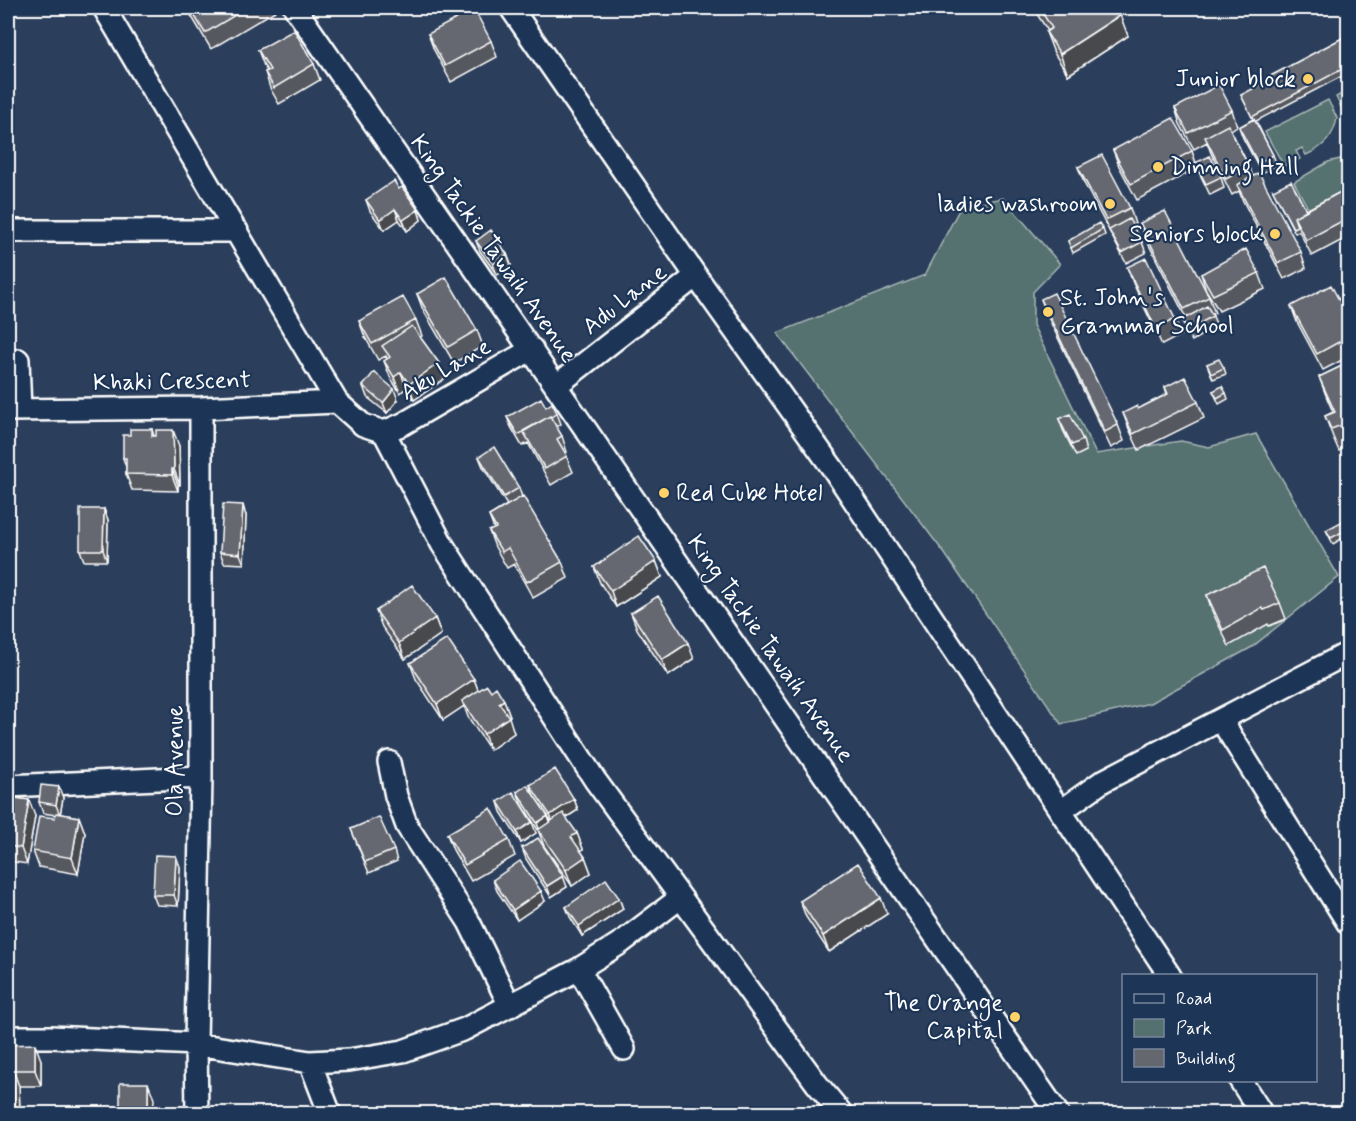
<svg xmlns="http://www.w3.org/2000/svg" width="1356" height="1121" font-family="Mynerve,sans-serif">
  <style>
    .green { fill: #54716f; stroke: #aab8b7; stroke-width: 1.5 }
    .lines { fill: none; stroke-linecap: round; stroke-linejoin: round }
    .minor-casing { stroke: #fff; stroke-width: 26 }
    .minor { stroke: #1d3557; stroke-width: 21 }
    .wall { fill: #57595f; stroke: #fff; stroke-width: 1.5 }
    .shaded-wall { fill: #47484e; stroke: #fff; stroke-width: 1.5 }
    .building { fill: #65676f; stroke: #fff; stroke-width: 1.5 }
    .poi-dot { fill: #ffd166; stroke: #1d3557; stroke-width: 2 }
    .labels { text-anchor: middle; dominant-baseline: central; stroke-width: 4.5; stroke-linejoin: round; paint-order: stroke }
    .poi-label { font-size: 24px; fill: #fff; stroke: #1d3557; text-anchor: end }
    .street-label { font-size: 24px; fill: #fff; stroke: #1d3557 }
  </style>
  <rect width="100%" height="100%" fill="#2b3f5c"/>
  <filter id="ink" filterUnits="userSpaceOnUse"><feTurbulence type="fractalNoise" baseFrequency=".0167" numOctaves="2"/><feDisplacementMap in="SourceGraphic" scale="12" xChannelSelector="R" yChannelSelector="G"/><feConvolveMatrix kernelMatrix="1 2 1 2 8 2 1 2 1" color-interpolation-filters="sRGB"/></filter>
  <g filter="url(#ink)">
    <!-- green -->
    <path class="green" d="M1348,90V115L1343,111L1336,97Z
      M1328,100L1337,118C1334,137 1323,148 1306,155L1302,148L1296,151L1300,159L1284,166L1265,132Z
      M1340,159L1348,160V190L1309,210L1294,182L1328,162Z
      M1003,198L1060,264L1033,292V325L1096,454L1181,441L1209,447L1256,434L1339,577L1252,647L1150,703L1061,724L945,554L777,333L925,275L961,206Z"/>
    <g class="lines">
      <!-- minor casing -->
      <g class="minor-casing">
        <path id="minor" d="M104,8L337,402L363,425L384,432L442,544L595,780L817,1084L842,1114
          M295,8L1058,1114
          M511,8L696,276L836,473L1170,976
          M8,231H237
          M18,360L20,410
          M557,385L696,276
          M8,410L201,408L337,402
          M384,432L403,424L532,349
          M1221,720L1348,923
          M389,762L396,796L407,826L469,922L510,1006
          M8,786L201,777
          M1061,811L1103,781L1348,653
          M579,969L624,1049
          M8,1037H51L196,1044L310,1062L349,1060L403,1051L465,1029L579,969L622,942L680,898
          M310,1062L330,1114
          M1240,1080L1262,1114
          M197,1114L196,1044L201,777V408"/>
      </g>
      <!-- minor -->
      <use href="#minor" class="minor"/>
    </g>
    <!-- wall -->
    <path class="wall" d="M187,8H273L275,11L211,49L189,12Z
      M1033,8H1115L1128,36L1068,75L1054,53L1046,32L1048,31Z
      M428,34L491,41L497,57L451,82L434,50Z
      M1348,35V73L1256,121L1273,155L1277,165L1262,173L1243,138L1239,127L1253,119L1241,95L1266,83L1265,79Z
      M258,50L314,64L320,80L279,104L270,88L265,72L267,71L264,66Z
      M1175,108L1232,110L1237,126L1231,130L1249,167L1253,176L1301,252L1306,268L1284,279L1243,201L1239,191L1232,195L1211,153L1207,142L1194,149L1180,124Z
      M1113,150L1192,151L1196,163L1221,177L1224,188L1210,195L1197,168L1137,200L1119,166Z
      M1078,167L1130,208L1135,224L1132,225L1142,242L1146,253L1126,263L1084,183Z
      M1348,188V237L1312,256L1299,231L1295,233L1273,190L1306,210Z
      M399,189L418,210L421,220L407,231L399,220L384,230L370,211L366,200Z
      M1140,223L1209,297L1215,313L1212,314L1217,326L1192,341L1186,331L1182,320L1186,318L1146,239Z
      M1103,229L1105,235L1073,253L1068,241Z
      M476,241L507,254L511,265L497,275L480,251Z
      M1127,267L1175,319L1181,335L1162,345L1133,283Z
      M1259,273L1265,289L1219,311L1206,290L1201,274Z
      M417,294L477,330L483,346L454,363L423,310Z
      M1041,299L1118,425L1124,441L1111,448L1047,315Z
      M1291,306L1348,317V357L1323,370L1297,322Z
      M416,320L422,336L420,337L439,363L444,379L414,400L406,388L400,393L390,377L384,361L387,359L386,356L378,360L365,337L359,321Z
      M1348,363V446L1339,451L1333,437L1325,416L1333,412L1327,398L1319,377Z
      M1207,364L1224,368L1226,374L1213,379Z
      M363,386L398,400L387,413L367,397Z
      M1165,387L1198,402L1204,418L1139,450L1129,429L1123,413L1138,409L1167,394Z
      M1213,391L1226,393L1228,399L1219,404Z
      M546,407L557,413L561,424L556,427L562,436L567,452L565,453L573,472L551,485L528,443L522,446L511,427L507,417Z
      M1059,419L1083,440L1086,451L1076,456L1063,430Z
      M152,429L154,436L179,446L180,485H178V491L132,490L126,474V467L123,458L130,435Z
      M479,457L519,488L522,497L562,562L568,578L533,598L514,564L507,568L495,547L489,531L494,529L489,516L507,505L483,467Z
      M104,509L108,520L107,561H84L80,550Z
      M246,516L244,564L224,563L220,552Z
      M1348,529V535L1333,544L1326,530Z
      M656,561L662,577L616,607L600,583L594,567Z
      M1207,595L1280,603L1286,619L1269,626L1268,624L1229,646L1212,611Z
      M376,611L435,618L441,634L405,659L382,627Z
      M631,613L694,659L668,676L637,629Z
      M410,663L474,679L478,690L491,691L504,700L510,716L508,717L514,733L490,750L468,717L464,706L443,720L416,679Z
      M530,785L574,799L578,810L566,818L577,833L583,849L581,851L585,857L591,873L572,886L544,846L538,830L521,802L517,792L548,816L550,822L551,821L534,796Z
      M8,797L35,816L27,864L8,861Z
      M63,798L60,814L79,817L85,833L78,874L39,867L33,851L55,818L56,815L43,813L39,802Z
      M498,802L536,833L521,843L501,812Z
      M351,829L394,850L397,861L369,873Z
      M447,834L509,840L515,856L471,881L453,850Z
      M522,848L567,887L551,897L526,859Z
      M176,856L180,867L178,906L157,905L153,895Z
      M493,880L545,901L517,920L497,891Z
      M619,898L623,909L582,936L570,917L566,907Z
      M800,901L887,914L829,952L806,917Z
      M8,1045L41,1060V1086H19L20,1113H8Z"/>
    <!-- shaded-wall -->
    <path class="shaded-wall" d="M1120,15L1128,36L1068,75L1060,54Z
      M395,209L399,220L384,230L380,220Z
      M418,210L421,220L407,231L403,220Z
      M507,254L511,265L497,275L493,264Z
      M439,363L444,379L414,400L409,384Z
      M401,372L406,388L400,393L394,377Z
      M394,389L398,400L387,413L383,403Z
      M173,430L179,446L180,485L174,469Z
      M172,469L178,485V491L172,475Z
      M243,505L246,516L244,564L240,554Z
      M104,509L108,520L107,561L103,550Z
      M656,561L662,577L616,607L611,591Z
      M435,618L441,634L405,659L399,643Z
      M688,643L694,659L668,676L662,660Z
      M474,679L480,695L462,701L464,706L443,720L437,704Z
      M504,700L510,716L505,719L499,703Z
      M509,717L514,733L490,750L484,734Z
      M59,787L63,798L60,815L56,805Z
      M574,799L578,810L554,825L550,815Z
      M29,800L35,816L27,864L21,848Z
      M548,816L551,827L541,834L537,823Z
      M79,817L85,833L78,874L72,858Z
      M532,822L536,833L521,843L517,832Z
      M577,833L583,849L577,853L571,837Z
      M176,856L180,867L178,906L174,895Z
      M585,857L591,873L572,886L566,870Z
      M563,876L567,887L551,897L547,886Z
      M541,891L545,901L517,920L513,910Z
      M619,898L623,909L582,936L579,926Z
      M881,898L887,914L829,952L823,936Z
      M8,908L14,924L8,931Z
      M35,1044L41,1060V1086L35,1070Z
      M13,1070L19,1086L20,1113H18L14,1101Z
      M148,1083L154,1099L153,1113H148Z
      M13,1104L17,1113H14Z"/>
    <!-- building -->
    <path class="building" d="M190,8H247L205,33Z
      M1039,8H1115L1120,15L1060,54L1046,32L1052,28Z
      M474,9L491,41L445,66L428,34Z
      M294,30L314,64L274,88L265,72L270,70L258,50Z
      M1348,35V66L1252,117L1241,95L1266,82L1265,79Z
      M1219,85L1232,110L1188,133L1175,108Z
      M1173,118L1192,151L1131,184L1113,150Z
      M1254,119L1273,155L1258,163L1239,127Z
      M1228,125L1249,167L1226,179L1205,137Z
      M1102,155L1130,208L1106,220L1078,167Z
      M1210,156L1221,177L1206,184L1195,163Z
      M1259,173L1301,252L1278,263L1237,185Z
      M394,181L399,189L402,187L418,210L403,220L395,209L380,220L366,200Z
      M1291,181L1306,210L1294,217L1297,226L1293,228L1273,190Z
      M1348,188V218L1306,240L1294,217Z
      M1165,211L1209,297L1184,309L1140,223Z
      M1129,219L1142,242L1122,253L1109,230Z
      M1099,223L1103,229L1071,248L1068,241Z
      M491,230L507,254L493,264L476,241Z
      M1246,249L1259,273L1213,295L1201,274Z
      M1146,258L1175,319L1156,329L1127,267Z
      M446,277L477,330L448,347L417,294Z
      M1331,285L1348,317V337L1317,354L1291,306Z
      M1054,293L1118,425L1105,432L1041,299Z
      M403,297L416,320L372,344L359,321Z
      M1207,306L1213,316L1188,330L1182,320Z
      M412,326L439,363L409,384L401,372L394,377L384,361L390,357L382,346Z
      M1219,359L1224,368L1211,374L1207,364Z
      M1348,363V440L1342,425L1331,429L1325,416L1335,412L1319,377Z
      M374,372L394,389L383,403L363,386Z
      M1185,377L1198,402L1133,434L1123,413L1137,406L1138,409L1168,394L1165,387Z
      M1222,386L1226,393L1217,398L1213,391Z
      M541,398L546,407L552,403L557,413L551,417L550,416L518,435L507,417Z
      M1070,414L1083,440L1072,445L1059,419Z
      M550,416L562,436L557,439L567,456L545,469L523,431Z
      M130,429H152V436H156V430H173L174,469H172V475L126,474V458H123V435H130Z
      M494,447L519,488L504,497L479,457Z
      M1348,452V464L1343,454Z
      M523,496L562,562L527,582L508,548L502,552L489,531L496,528L489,516Z
      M223,504L243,505L240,554L220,552Z
      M80,509H104L103,550H80Z
      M1343,521L1348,529L1331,538L1326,530Z
      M639,536L656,561L611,591L594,567Z
      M1263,568L1280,603L1264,610L1262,608L1223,630L1207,595Z
      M412,585L435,618L399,643L376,611Z
      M658,596L688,643L662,660L631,613Z
      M447,639L474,679L437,704L410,663Z
      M487,685L491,691L496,687L504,700L499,703L509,717L484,734L462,701Z
      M555,769L574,799L550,815L530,785Z
      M41,785L59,787L56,805L39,802Z
      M527,785L548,816L537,823L517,792Z
      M513,792L532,822L517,832L498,802Z
      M8,797L29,800L21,848L8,846Z
      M491,808L509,840L465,865L447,834Z
      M56,813L79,817L72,858L33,851L39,816L55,818Z
      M563,813L577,833L571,837L585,857L566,870L538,830Z
      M379,817L394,850L365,862L351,829Z
      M538,838L563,876L547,886L522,848Z
      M155,855L176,856L174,895H153Z
      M520,861L541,891L513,910L493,880Z
      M858,863L881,898L823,936L800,901Z
      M606,879L619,898L579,926L566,907Z
      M35,1044V1070H13L14,1101H8V1045Z
      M120,1083H148V1113H120Z
      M8,1104H13L14,1113H8Z"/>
  </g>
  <!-- markers -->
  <g class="poi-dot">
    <circle cx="1308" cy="79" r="6"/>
    <circle cx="1158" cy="167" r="6"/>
    <circle cx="1110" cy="204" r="6"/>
    <circle cx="1275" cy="234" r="6"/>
    <circle cx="1048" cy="312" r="6"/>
    <circle cx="664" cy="493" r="6"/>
    <circle cx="1015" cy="1017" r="6"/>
  </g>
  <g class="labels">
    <!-- poi labels -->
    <g class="poi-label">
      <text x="1296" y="79">Junior block</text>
      <text x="1170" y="167" text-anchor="start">Dinning Hall</text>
      <text x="1098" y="204">ladies washroom</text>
      <text x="1263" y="234">Seniors block</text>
      <text x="1060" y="298" text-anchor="start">St. John's<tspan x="1060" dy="28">Grammar School</tspan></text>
      <text x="676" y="493" text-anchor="start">Red Cube Hotel</text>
      <text x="1003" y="1003">The Orange<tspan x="1003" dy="28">Capital</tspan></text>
    </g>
    <!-- street labels -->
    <g class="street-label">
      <text transform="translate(493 249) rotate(55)">King Tackie Tawaih Avenue</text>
      <text transform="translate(625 300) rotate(-38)">Adu Lane</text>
      <text transform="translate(446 370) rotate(-30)">Aku Lane</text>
      <text transform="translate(172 382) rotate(-1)">Khaki Crescent</text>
      <text transform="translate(770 649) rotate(55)">King Tackie Tawaih Avenue</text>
      <text transform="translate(175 761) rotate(-90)">Ola Avenue</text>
    </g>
  </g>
  <!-- margin -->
  <rect width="1356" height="1121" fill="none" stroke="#1d3557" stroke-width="30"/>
  <rect x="15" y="15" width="1326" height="1091" fill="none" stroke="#fff" stroke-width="2" filter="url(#ink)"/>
  <!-- legend -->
  <rect x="1122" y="974" width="195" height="108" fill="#1d3557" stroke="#77869a" stroke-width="1.5"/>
  <rect x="1134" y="994" width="30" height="9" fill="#1d3557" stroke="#77869a" stroke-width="1.5"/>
  <text x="1176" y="1004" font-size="18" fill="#ffffff">Road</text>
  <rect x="1134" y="1019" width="30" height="18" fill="#54716f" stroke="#77869a" stroke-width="1.5"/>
  <text x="1176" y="1034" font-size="18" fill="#ffffff">Park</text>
  <rect x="1134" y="1049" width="30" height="18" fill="#65676f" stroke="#77869a" stroke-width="1.5"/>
  <text x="1176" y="1064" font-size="18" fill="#ffffff">Building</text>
</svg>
